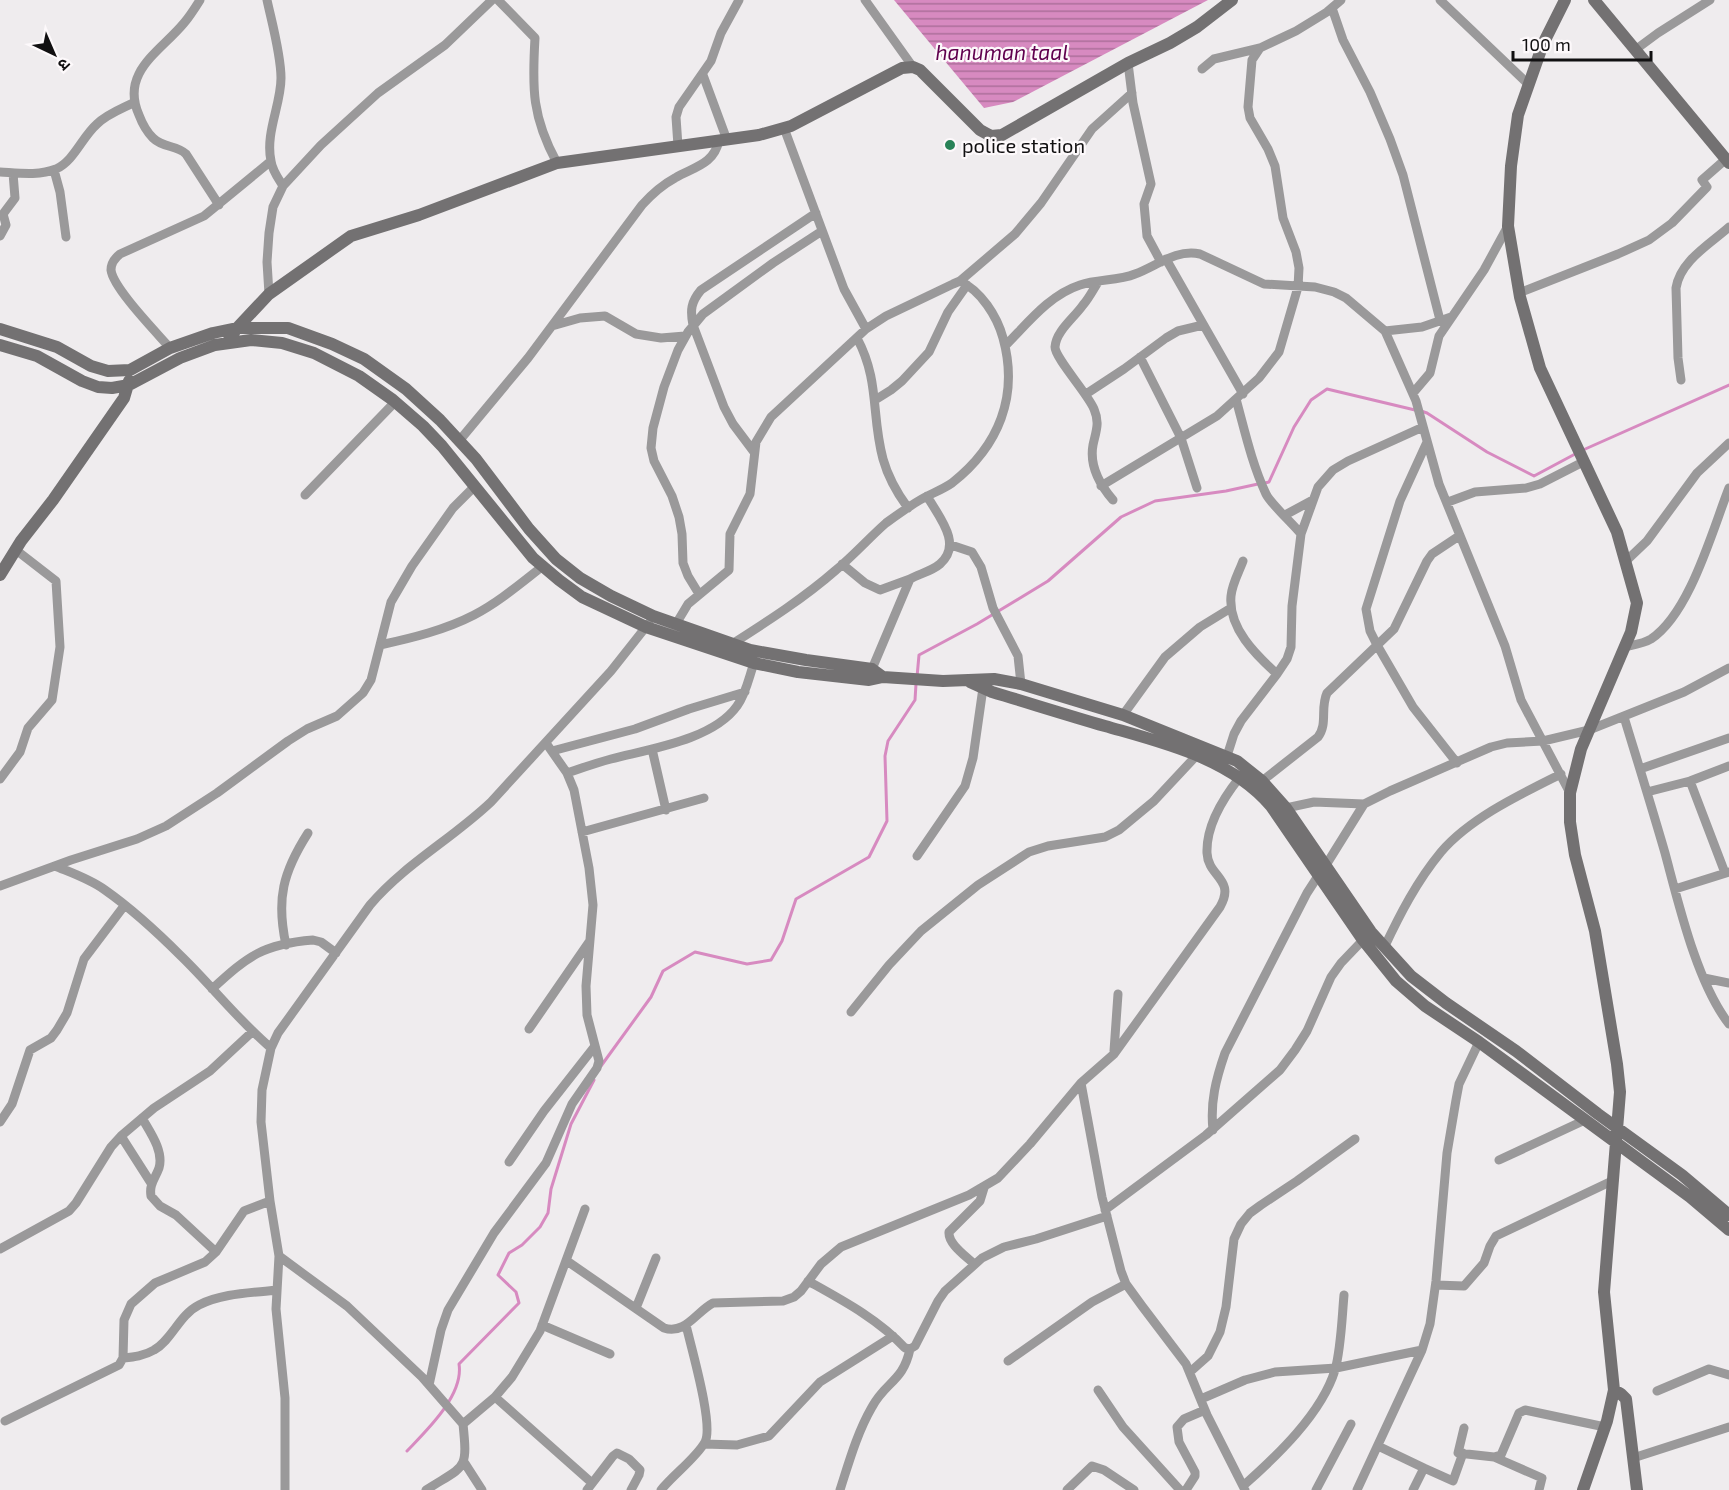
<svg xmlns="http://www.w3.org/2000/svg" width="1729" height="1490" font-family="'Exo 2','Noto Sans Devanagari',sans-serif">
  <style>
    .water { fill: url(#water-rules) }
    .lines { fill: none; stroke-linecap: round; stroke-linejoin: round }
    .stream { stroke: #d78ac0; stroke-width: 3 }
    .street { stroke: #9a999a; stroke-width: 9 }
    .secondary { stroke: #737172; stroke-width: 12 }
    .poi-dot { fill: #288257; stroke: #fdf9fb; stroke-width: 2 }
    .labels { text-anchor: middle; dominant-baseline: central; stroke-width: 4.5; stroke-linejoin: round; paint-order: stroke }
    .poi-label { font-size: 20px; fill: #111011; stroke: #fdf9fb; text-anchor: start }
    .water-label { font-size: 21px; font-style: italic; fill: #60004e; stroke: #fdf9fb }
  </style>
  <defs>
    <pattern id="water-rules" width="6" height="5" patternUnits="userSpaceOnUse" patternTransform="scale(1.5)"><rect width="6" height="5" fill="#d78ac0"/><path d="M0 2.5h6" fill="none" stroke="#ad6f9b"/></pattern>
  </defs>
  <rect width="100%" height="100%" fill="#efecee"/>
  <!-- water -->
  <path class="water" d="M894,0H1208L1013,102L984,108Z"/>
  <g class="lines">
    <!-- stream -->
    <path class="stream" d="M1421,411L1427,413L1487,452L1534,476L1577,453
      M1583,450L1729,385
      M1265,483L1269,482L1294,427L1311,400L1327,389L1415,410
      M917,677L919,655L977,624L1048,581L1121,517L1155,501L1226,491L1258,484
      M601,1066L651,997L663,971L695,952L747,964L771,960L782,941L796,899L869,857L887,821L885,756L888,741L915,700L916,684
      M407,1451C427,1430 464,1395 459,1364L519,1303L516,1292L498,1275L509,1253L522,1245L540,1227L548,1213L551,1189L571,1124L594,1080"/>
    <!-- street -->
    <path class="street" d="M200,0C195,8 190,16 184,23C160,52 120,72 139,115C142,123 147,132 153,138C163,148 177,145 186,154L219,205
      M267,0C272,23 281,55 281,78C281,105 265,133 271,161C272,170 278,178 283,186
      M498,0L535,38C532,89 532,117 557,163
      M865,0L913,67
      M1440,0L1527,83
      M1332,8L1343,40L1370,92L1390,139L1403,175L1440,320
      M1635,50L1658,33L1710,0
      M1128,63L1133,103L1151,184L1144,204L1147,236L1161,262
      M1202,69L1214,59L1260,48
      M703,75L727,140
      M784,128L844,289L866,329
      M678,146L676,117L679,107L711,61L721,33L739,0
      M54,170L60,192L66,237
      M0,172C18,173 39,176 56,169C74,161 82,137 97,124C107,114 121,109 133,103
      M0,236L6,225L3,214L15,198L13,173
      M1166,259L1243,394
      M960,281L1015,234L1041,203L1092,129L1132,93
      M1098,282C1093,290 1089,298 1083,305C1074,318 1056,331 1055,347C1055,358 1088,394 1094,409C1100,423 1096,431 1093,445C1089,467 1100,485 1113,500
      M1519,293L1618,254L1649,240L1672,223L1707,187L1702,180L1726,159
      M269,294L267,262L269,233L273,207L283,186L321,145L378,93L445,45L492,0
      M552,326L580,318L605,316L636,334L661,338L685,336
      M1385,331L1416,401L1439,484L1505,646L1521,700L1570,793
      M857,338C880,381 871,415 883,459C888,477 897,493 908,508
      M1005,346C1027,324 1049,295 1080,285C1098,279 1118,281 1135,274C1157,266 1175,249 1200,254L1264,284L1315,287L1334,292L1346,298L1385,331L1422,327L1451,317
      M170,348C157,333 113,288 111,270C111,263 115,258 120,254L204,216L271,161
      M1140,357L1181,438L1197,488
      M1681,380L1678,358L1676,288C1680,261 1710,244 1729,227
      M1413,393L1430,373L1439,336L1484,270L1508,226
      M1086,394L1124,369L1166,338L1178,331L1203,325
      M1236,399C1245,432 1252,464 1266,494C1270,503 1293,524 1301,534
      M875,400L891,390L902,381L929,352L948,312L967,285
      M459,441L528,358L642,205C652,194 662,185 675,178C693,167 714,165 719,140
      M1427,442L1400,501L1366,609L1370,631L1377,645L1413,707L1457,763
      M754,452L733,424L724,407L693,325C690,310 691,302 701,290L816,213
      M1101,486L1217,416L1259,378L1279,352L1298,287L1299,268L1296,252L1283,218L1275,166L1268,149L1250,118L1248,107L1252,60L1260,48L1296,31L1327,12L1341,0
      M305,495L395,402
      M1448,502L1475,492L1526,488L1540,484L1583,462
      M1285,515L1311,501
      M951,545L972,552L981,567L993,608L1018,656L1021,684
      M1243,561C1239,572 1232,584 1231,596C1228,628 1256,655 1277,674
      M1626,561L1647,541L1697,473L1729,443
      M842,564L865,583L880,590L910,579
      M699,594L688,576L683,563L682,534L679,517L672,496L654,461L651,448L653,428L664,387L678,350L688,332L703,314L773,263L822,231
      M676,624L688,604L729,570L730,534L750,494L756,442L771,417L866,329L886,316L953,284L960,281C981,291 997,316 1003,338C1019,396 999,446 952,483C942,490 930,494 920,500C908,507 897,515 886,523C869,538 854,555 836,570C804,598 768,621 732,644
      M380,645C412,638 445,630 474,615C499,602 521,583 543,566
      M1624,647C1632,645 1643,644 1651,639C1690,613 1712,531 1729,488
      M872,669L910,579C919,574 932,571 940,564C963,544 939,517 927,496
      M1123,715L1165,657L1200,627L1231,608
      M1624,717C1638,763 1652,808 1665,853C1679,905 1697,983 1729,1024
      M652,749L666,810
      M552,751L635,729L689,709L745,692
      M1227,756L1234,734L1241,721L1277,674L1287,659L1291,647L1292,606L1301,534L1318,487L1333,470L1348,461L1423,427
      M1640,769L1729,738
      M567,773C582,768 596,763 611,759C649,749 713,740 737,706C746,694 749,677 754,663
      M0,779L20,752L28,728L52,700L60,647L56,581L16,550
      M1262,781L1318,737C1328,724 1320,708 1327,693L1394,629L1427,561L1432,554L1459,536
      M1690,781L1725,873
      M1647,792L1690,781L1729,766
      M1286,808L1314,802L1364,804
      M582,832L704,798
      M917,856L965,786L973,758L983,688
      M1326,865L1364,804L1390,791L1491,747L1507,743L1543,741L1589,730L1684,692L1729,668
      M55,866C72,873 90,879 105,890C132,909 158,933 181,956C212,986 238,1020 271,1048
      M0,886L71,860L137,839L166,826L217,793L288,741L307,729L337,716L363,693L371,680L391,602L412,566L453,508L475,486
      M1675,889L1729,872
      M286,945C276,899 283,872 308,833
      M1384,948C1400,914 1417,881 1441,852C1470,818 1521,794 1561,774
      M1704,978L1729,983
      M212,989C248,956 263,944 313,940L321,942L336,953
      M851,1012L889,965L921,931L978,885L1029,852L1048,846L1105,837L1119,830L1154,801L1197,755
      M529,1029L589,942
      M1114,1051L1118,994
      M1081,1083L1102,1197L1121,1271L1126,1284L1142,1306L1186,1364L1207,1415L1245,1490
      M142,1118C150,1132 164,1151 159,1168C155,1179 149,1184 151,1196L160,1206L176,1215L216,1252
      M0,1122L12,1104L30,1050L51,1038L57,1030L67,1013L84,959L124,906
      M1213,1130C1210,1102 1216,1079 1225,1053L1307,893L1318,876
      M121,1136L151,1183
      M1499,1160L1585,1120
      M509,1162L544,1111L595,1046
      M1105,1210L1206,1135L1280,1070L1295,1050L1307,1031L1331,977L1341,963L1363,940
      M0,1249L69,1211L76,1203L111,1147L121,1136L154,1108L210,1071L252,1032
      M279,1256L347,1306L422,1377L463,1424
      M567,1261L664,1328C685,1335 696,1312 713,1303L783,1301L794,1297L801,1291L821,1264L841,1247L969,1195L998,1178L1030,1144L1081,1083L1114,1054L1220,907C1236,879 1208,877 1207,853C1206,826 1224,797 1240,777
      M974,1264C966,1256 948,1244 949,1232L980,1201L984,1188
      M808,1281C842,1300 878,1319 905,1348L910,1349L915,1346L938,1301L945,1291L982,1258L1004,1247L1036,1239L1107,1216
      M1436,1285L1464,1286L1484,1263L1490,1246L1496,1236L1614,1180
      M636,1308L656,1258
      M542,1325L610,1354
      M123,1358C133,1357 144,1356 154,1350C172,1340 179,1315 199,1305C222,1293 252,1293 277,1290
      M1008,1361L1092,1302L1126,1284
      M1190,1372L1208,1356L1220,1332L1226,1307L1234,1239L1241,1224L1250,1213L1261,1205L1297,1181L1355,1139
      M429,1385L441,1330L448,1310L494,1233L546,1163L572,1104L597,1068L599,1061L587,1015L586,986L593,905L589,868L574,790L567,773L546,743
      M1098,1390L1123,1427L1180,1490
      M1657,1391L1709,1369L1729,1375
      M495,1397L592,1483
      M1201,1399L1245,1380L1275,1372L1336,1368L1422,1350
      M5,1421L119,1365L123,1358L124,1320L131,1304L155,1283L205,1262L216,1252L244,1211L270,1201
      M1464,1428L1458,1453L1494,1457L1542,1478L1539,1490
      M704,1444L737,1445L769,1436L820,1382L893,1336
      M1378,1446L1424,1468
      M1494,1457L1501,1455L1519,1413L1525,1410L1605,1427
      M1633,1458L1729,1427
      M464,1462L482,1490
      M1243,1486C1277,1456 1322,1413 1335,1370C1341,1349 1342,1317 1344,1295
      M285,1490V1398L276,1309L279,1256L270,1201L261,1122L262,1090L271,1048L278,1033L370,905C405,864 452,839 491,802L611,671L649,623
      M426,1490C465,1465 468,1472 463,1424L495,1397L512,1377L540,1331L585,1209
      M587,1490L613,1456L617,1453L629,1459L640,1470L639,1475L631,1490
      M661,1490C673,1475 697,1457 705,1442C714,1425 691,1347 686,1325
      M840,1490C849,1462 857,1433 872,1407C886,1381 903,1382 910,1349
      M1067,1490L1092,1466L1104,1470L1134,1490
      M1186,1490L1195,1476V1472L1179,1442L1177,1427L1184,1419L1205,1410
      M1316,1490L1351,1424
      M1357,1490L1422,1350L1430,1324L1436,1281L1447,1153L1456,1100L1459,1084L1479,1042
      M1413,1490L1424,1468L1453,1481L1463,1453"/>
    <!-- secondary -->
    <path class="secondary" d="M1565,0L1543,44L1518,115L1511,166L1508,226L1520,297L1540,368L1617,532L1637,603L1631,632L1581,749L1570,793V822L1575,855L1595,931L1617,1064L1620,1092L1604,1292L1614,1390L1607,1421L1583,1490
      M1594,0L1729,163
      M0,329L57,347L91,366L108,371L130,370L170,348L213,333L237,328H288L332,344L364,359L406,389L440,420L476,459L529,529L556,559L580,578L611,596L653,616L750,650L806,660L872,669L883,677
      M227,343L237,328L269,294L351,236L419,215L557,163L759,135L791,126L902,68L913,67L920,70L980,130L991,136L1002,135L1128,63L1170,43L1197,27L1232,0
      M0,345L37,356L82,381L98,387L112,388L129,385L180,358L215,345L251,340L282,343L314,353L359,376L393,400L423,426L442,446L533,558L559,580L582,597L646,627L754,663L798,672L869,680L883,677L943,681L994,679L1021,684L1123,715L1237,761L1262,781L1286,808L1371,932L1411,976L1446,1003L1516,1051L1598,1114L1682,1175L1729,1215
      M0,575L21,541L53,500L124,398L129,381
      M970,682L992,692C1029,703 1067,715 1105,726C1164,743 1230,758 1271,806L1363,940L1396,981L1425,1006L1479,1042L1690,1197L1729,1230
      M1614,1390L1621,1394L1626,1399L1637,1490"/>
  </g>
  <!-- markers -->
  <circle class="poi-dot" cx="950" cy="145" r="6"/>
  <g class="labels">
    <!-- poi labels -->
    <g class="poi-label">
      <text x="962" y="145">police station</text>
    </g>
    <!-- water labels -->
    <g class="water-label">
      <text x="1002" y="51">hanuman taal</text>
    </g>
  </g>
  <!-- north arrow -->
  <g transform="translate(54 54) rotate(136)" stroke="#fdf9fb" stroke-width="4.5" paint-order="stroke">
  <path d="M0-4.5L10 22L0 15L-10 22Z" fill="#111011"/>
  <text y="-9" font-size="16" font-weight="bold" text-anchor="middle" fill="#111011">उ</text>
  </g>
  <!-- scale -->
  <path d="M1513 51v9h138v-9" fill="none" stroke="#111011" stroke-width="3"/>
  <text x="1522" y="51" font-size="18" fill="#111011" stroke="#fdf9fb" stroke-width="4.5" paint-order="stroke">100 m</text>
</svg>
